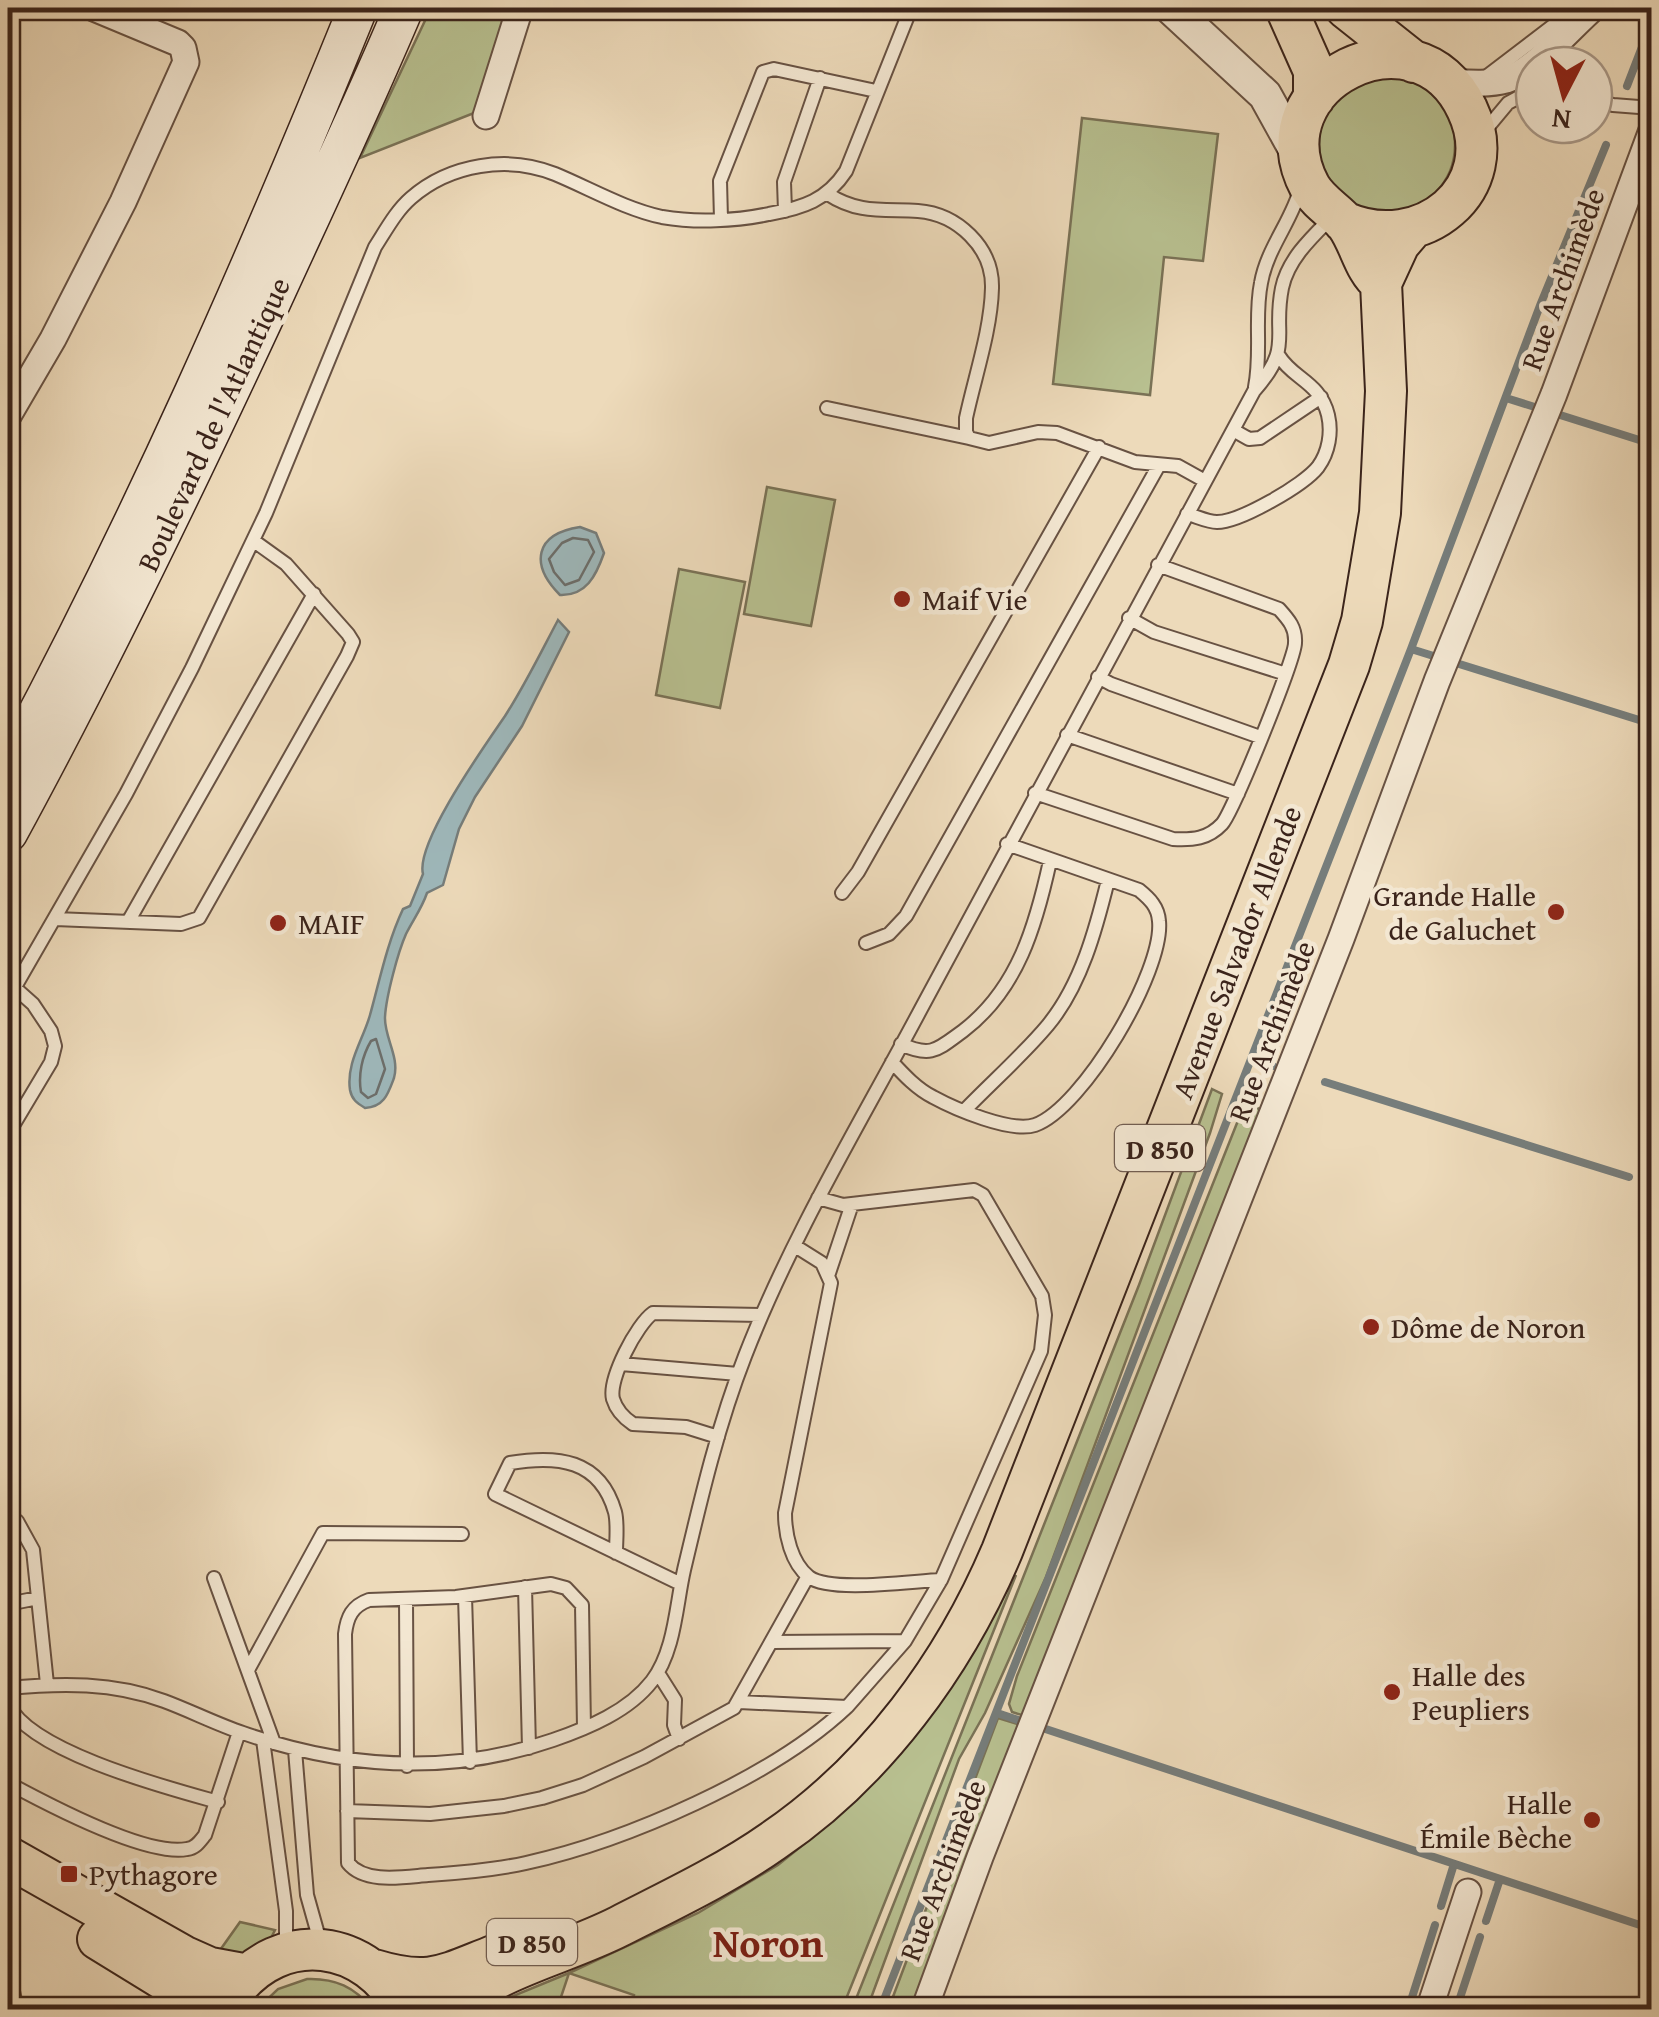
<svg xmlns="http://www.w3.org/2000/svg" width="1659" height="2017" font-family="'Gentium Book Plus',serif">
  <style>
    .green { fill: #b8c090; stroke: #7a7256; stroke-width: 2.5 }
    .water { fill: #9eb8bb; stroke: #767d7b; stroke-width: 2.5 }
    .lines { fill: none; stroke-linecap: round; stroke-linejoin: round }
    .shore { stroke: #6c6e6b; stroke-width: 2.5 }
    .stream { stroke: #767d7b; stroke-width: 8 }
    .service-casing { stroke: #685243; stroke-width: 16 }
    .minor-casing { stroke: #685243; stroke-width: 29 }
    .tertiary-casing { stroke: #685243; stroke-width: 36 }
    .secondary-casing { stroke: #3b241b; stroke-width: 41 }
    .primary-casing { stroke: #3b241b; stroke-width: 44 }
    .service { stroke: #f3e7d2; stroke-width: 12 }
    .minor { stroke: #f3e7d2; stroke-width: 25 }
    .tertiary { stroke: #f3e7d2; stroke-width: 32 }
    .secondary { stroke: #f3e7d2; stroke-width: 38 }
    .primary { stroke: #eddaba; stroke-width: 40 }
    .poi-dot { fill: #8f2418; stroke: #f3e7d2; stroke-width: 4 }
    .labels { text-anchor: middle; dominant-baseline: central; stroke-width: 9; stroke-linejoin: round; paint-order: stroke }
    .shield { fill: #f3e7d2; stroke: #725e52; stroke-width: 2.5 }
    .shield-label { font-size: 28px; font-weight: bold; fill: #3b241b }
    .street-label { font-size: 30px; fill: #3b241b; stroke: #f3e7d2 }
    .poi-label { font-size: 30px; fill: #3b241b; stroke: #f3e7d2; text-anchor: start }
    .district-label { font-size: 40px; font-weight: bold; fill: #7a1f14; stroke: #f3e7d2 }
  </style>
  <rect width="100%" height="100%" fill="#eddaba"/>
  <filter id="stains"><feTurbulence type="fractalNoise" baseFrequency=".002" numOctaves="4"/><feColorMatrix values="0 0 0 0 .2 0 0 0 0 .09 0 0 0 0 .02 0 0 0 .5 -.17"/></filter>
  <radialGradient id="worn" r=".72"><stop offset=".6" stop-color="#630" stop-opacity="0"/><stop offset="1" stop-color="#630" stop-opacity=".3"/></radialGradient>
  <!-- green -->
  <path class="green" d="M431,8H510L474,113L360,158Z
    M1319 145a68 68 0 1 1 136 0a68 68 0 1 1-136 0Z
    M1082,118L1218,134L1203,261L1164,257L1150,395L1053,384Z
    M767,487L835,500L811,626L744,614Z
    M679,569L745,582L720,708L656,695Z
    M1212,1089L1222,1094L1210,1133L1046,1577L985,1713L959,1759L867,2009H852L1139,1285Z
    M1245,1103L1262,1110L1025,1716L1012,1712L1009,1704L1017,1676Z
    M1016,1575L842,2009H662L633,2000L634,1995L569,1973L557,2009L479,2010L569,1973L698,1913L778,1865L820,1831L904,1748L937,1707Z
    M998,1718L1021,1725L1012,1751L911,2009L888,2010Z
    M240,1922L275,1930L271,1938L244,1958L218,1953Z
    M307,1979C335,1978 355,1987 372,2009H257L278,1989Z"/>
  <!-- water -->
  <path class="water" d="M580,527L596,533L604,553C596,576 586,596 560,595C530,565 534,534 580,527Z
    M558,620L569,632L522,726L475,797L459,829L443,885L427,893C422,908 413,920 406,934C398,952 386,997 385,1017C384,1037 400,1057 394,1078C388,1094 384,1107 365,1108C357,1103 352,1100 350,1090C346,1063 363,1040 370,1015C380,979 387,943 403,909L410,906L423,874C415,843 486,744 505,716C525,685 541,652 558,620Z"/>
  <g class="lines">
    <!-- shore -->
    <path class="shore" d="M573,538L588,540L594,552L579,580L565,585L554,572L549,559L562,543Z
      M376,1039L385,1069L376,1094L368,1098L361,1092C358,1075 362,1056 371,1041Z"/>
    <!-- stream -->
    <path class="stream" d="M1627,86L1652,21
      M1506,398L1652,444
      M1411,649L1652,724
      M1252,1059L1273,1066
      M1325,1082L1629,1177
      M997,1713L1652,1929
      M1441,1906L1454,1864
      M1486,1921L1500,1879
      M880,2010L1411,649L1541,303L1606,145
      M1408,2010L1435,1925
      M1456,2010L1480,1937"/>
    <!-- service casing -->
    <g class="service-casing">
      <path id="service" d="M1487,76L1576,8
        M1594,100L1613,105L1652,108
        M1483,133L1508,103L1534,89
        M828,194C858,214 884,209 918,211C957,214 993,247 992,288C991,330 975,376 966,418V432L969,438L989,443L1038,432L1057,433L1135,462L1178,466L1205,481
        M785,211L784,182L820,78
        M721,219L720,181L763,72L774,69L876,91
        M1255,387C1262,352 1254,317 1261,283C1267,248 1292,221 1301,187
        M827,408L969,438
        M1233,430L1249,439L1260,438L1321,397
        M1187,514C1196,516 1207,522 1217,522C1240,522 1304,485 1318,467C1329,452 1332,432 1328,415C1320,382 1293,379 1279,356
        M1129,618L1154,632L1286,674
        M1098,677L1111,684L1260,737
        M1067,735L1238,794
        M1035,793L1173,839C1193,840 1208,839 1222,824C1233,812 1295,659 1295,643C1296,628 1289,620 1279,609L1158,565
        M842,893L858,872L1099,447
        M55,919L181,924L199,918L347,656L353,642L348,634L286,564L254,541
        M128,922L314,594
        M866,943L889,934L906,916L1159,465
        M8,999L126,794L192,668L266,513L375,247C386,230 396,211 411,198C450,164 508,155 555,174C591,189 625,209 662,217C696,223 736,221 769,214C803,208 827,200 846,171L911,8
        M901,1044C931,1058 937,1050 963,1031C1018,989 1036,925 1050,861
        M892,1062C904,1075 917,1089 933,1097C955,1109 1011,1133 1035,1125C1083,1108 1164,971 1159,921C1158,907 1150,899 1139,890L1007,844
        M965,1110C992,1082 1023,1055 1048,1025C1081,985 1096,929 1108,880
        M8,1134L51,1062L55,1046L51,1031L33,1004L15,988
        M795,1246L822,1263L831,1283L785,1513C785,1534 791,1563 809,1577C831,1593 912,1581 941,1580L1041,1351L1045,1315L1042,1296L983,1195L974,1190L843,1205L818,1198
        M829,1273L852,1204
        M621,1364L738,1374
        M718,1437L686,1427L633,1424C624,1418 616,1409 613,1399C608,1379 637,1324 653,1313L761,1315
        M8,1518L17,1521L33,1550L47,1684
        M616,1553C616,1540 618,1524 615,1512C600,1459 557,1455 510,1463L495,1494C557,1524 619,1554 681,1584
        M214,1578L274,1743
        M525,1587L529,1748
        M465,1596L470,1762
        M406,1600L407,1766
        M8,1604L38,1598
        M772,1642L905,1641
        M248,1670L323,1533L462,1534
        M658,1673L675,1700L674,1725L679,1739
        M8,1688C61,1683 113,1682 164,1701C191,1711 216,1724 243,1733C346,1769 449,1776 553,1740C588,1728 629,1711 652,1681C675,1651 676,1605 684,1570C701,1498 718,1425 745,1356C792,1235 861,1122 922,1007C1031,801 1142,596 1254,391C1294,346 1272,337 1282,288C1288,259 1312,237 1332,217
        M739,1702L847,1707L905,1641L941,1580
        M8,1704C30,1752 168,1788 218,1802
        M584,1728L582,1605L566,1588L551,1584L456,1597L369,1600C352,1606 347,1617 345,1634L348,1863C365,1884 403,1877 428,1875C461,1873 494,1870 526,1863C626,1841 773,1777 847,1707
        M263,1740L286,1911V1937L282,1950
        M295,1750L307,1895L321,1945
        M8,1783C45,1803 146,1857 187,1849C196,1848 200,1841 205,1835L239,1732
        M347,1811L430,1814L504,1806L542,1798L583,1785L644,1757L734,1708L808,1576
        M8,1968L17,2010"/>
    </g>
    <!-- minor casing -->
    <g class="minor-casing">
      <path id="minor" d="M1449,82C1467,83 1488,85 1506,80C1534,71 1570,28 1593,8
        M486,116L520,8
        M8,416L53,339L123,202L186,62L183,48L178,43L94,8
        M924,2010L980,1857L1341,939L1437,681L1554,394L1652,130
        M1429,2010L1468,1892"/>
    </g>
    <!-- tertiary casing -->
    <g class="tertiary-casing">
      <path id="tertiary" d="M1171,8L1265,95L1301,160"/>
    </g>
    <!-- secondary casing -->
    <g class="secondary-casing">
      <path id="secondary" d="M8,769C141,522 253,267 358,8
        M8,833C100,664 183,492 264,318C311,215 360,112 404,8"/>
    </g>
    <!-- primary casing -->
    <g class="primary-casing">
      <path id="primary" d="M1286,8L1314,71V98
        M1346,8L1414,62
        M1344,222C1421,256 1505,189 1467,109C1417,1 1254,83 1310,187C1320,204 1336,211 1347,225C1360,243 1364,270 1381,283
        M8,1857L183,1956L210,1968L248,1975
        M98,1939L194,1998L205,2010
        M374,1970C430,1987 444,1975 496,1955
        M232,1993C281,1927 368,1939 404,2010
        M449,2010C497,1967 563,1955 620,1926C671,1900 726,1874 773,1841C876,1771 954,1664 1002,1551L1349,665L1362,621L1380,513L1386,391L1381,283L1399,244L1411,230"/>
    </g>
    <!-- service -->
    <use href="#service" class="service"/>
    <!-- minor -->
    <use href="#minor" class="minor"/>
    <!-- tertiary -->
    <use href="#tertiary" class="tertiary"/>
    <!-- secondary -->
    <use href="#secondary" class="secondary"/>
    <!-- primary -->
    <use href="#primary" class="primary"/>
  </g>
  <!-- markers -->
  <g class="poi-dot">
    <circle cx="902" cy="599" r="10"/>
    <circle cx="1556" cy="912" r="10"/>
    <circle cx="278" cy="923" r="10"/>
    <circle cx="1371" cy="1327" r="10"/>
    <circle cx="1392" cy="1692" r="10"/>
    <circle cx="1592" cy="1820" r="10"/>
    <rect x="59" y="1864" width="20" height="20" rx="5"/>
  </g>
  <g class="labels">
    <!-- shield labels -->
    <g class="shield">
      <rect x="1115" y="1125" width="90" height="46" rx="8"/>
      <rect x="487" y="1919" width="90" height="46" rx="8"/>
    </g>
    <g class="shield-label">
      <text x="1160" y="1148">D 850</text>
      <text x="532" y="1942">D 850</text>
    </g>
    <!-- street labels -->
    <g class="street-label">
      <text transform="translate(1562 279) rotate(-70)">Rue Archimède</text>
      <text transform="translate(213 424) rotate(-65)">Boulevard de l'Atlantique</text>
      <text transform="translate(1236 952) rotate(-69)">Avenue Salvador Allende</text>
      <text transform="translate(1271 1031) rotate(-69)">Rue Archimède</text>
      <text transform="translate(942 1870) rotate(-69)">Rue Archimède</text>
    </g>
    <!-- poi labels -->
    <g class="poi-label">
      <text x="922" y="599">Maif Vie</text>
      <text x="1536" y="895" text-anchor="end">Grande Halle<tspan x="1536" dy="34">de Galuchet</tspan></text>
      <text x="298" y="923">MAIF</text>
      <text x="1391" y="1327">Dôme de Noron</text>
      <text x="1412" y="1675">Halle des<tspan x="1412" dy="34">Peupliers</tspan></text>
      <text x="1572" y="1803" text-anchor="end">Halle<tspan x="1572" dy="34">Émile Bèche</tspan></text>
      <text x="89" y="1874">Pythagore</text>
    </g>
    <!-- district labels -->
    <g class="district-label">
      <text x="768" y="1942">Noron</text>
    </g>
  </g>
  <!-- margin -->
  <rect width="1659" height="2017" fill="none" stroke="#eddaba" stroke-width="40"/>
  <rect x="10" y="10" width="1639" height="1997" fill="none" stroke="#3b241b" stroke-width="5"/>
  <rect x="20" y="20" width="1619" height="1977" fill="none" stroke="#3b241b" stroke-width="2.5"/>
  <!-- north arrow -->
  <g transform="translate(1564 95) rotate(186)"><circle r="48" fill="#f3e7d2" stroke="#a99989" stroke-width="2.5"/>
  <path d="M0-8L18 38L0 25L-18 38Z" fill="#8f2418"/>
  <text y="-15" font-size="28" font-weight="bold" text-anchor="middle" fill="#3b241b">N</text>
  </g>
  <rect width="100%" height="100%" filter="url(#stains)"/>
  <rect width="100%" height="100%" fill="url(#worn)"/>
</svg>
